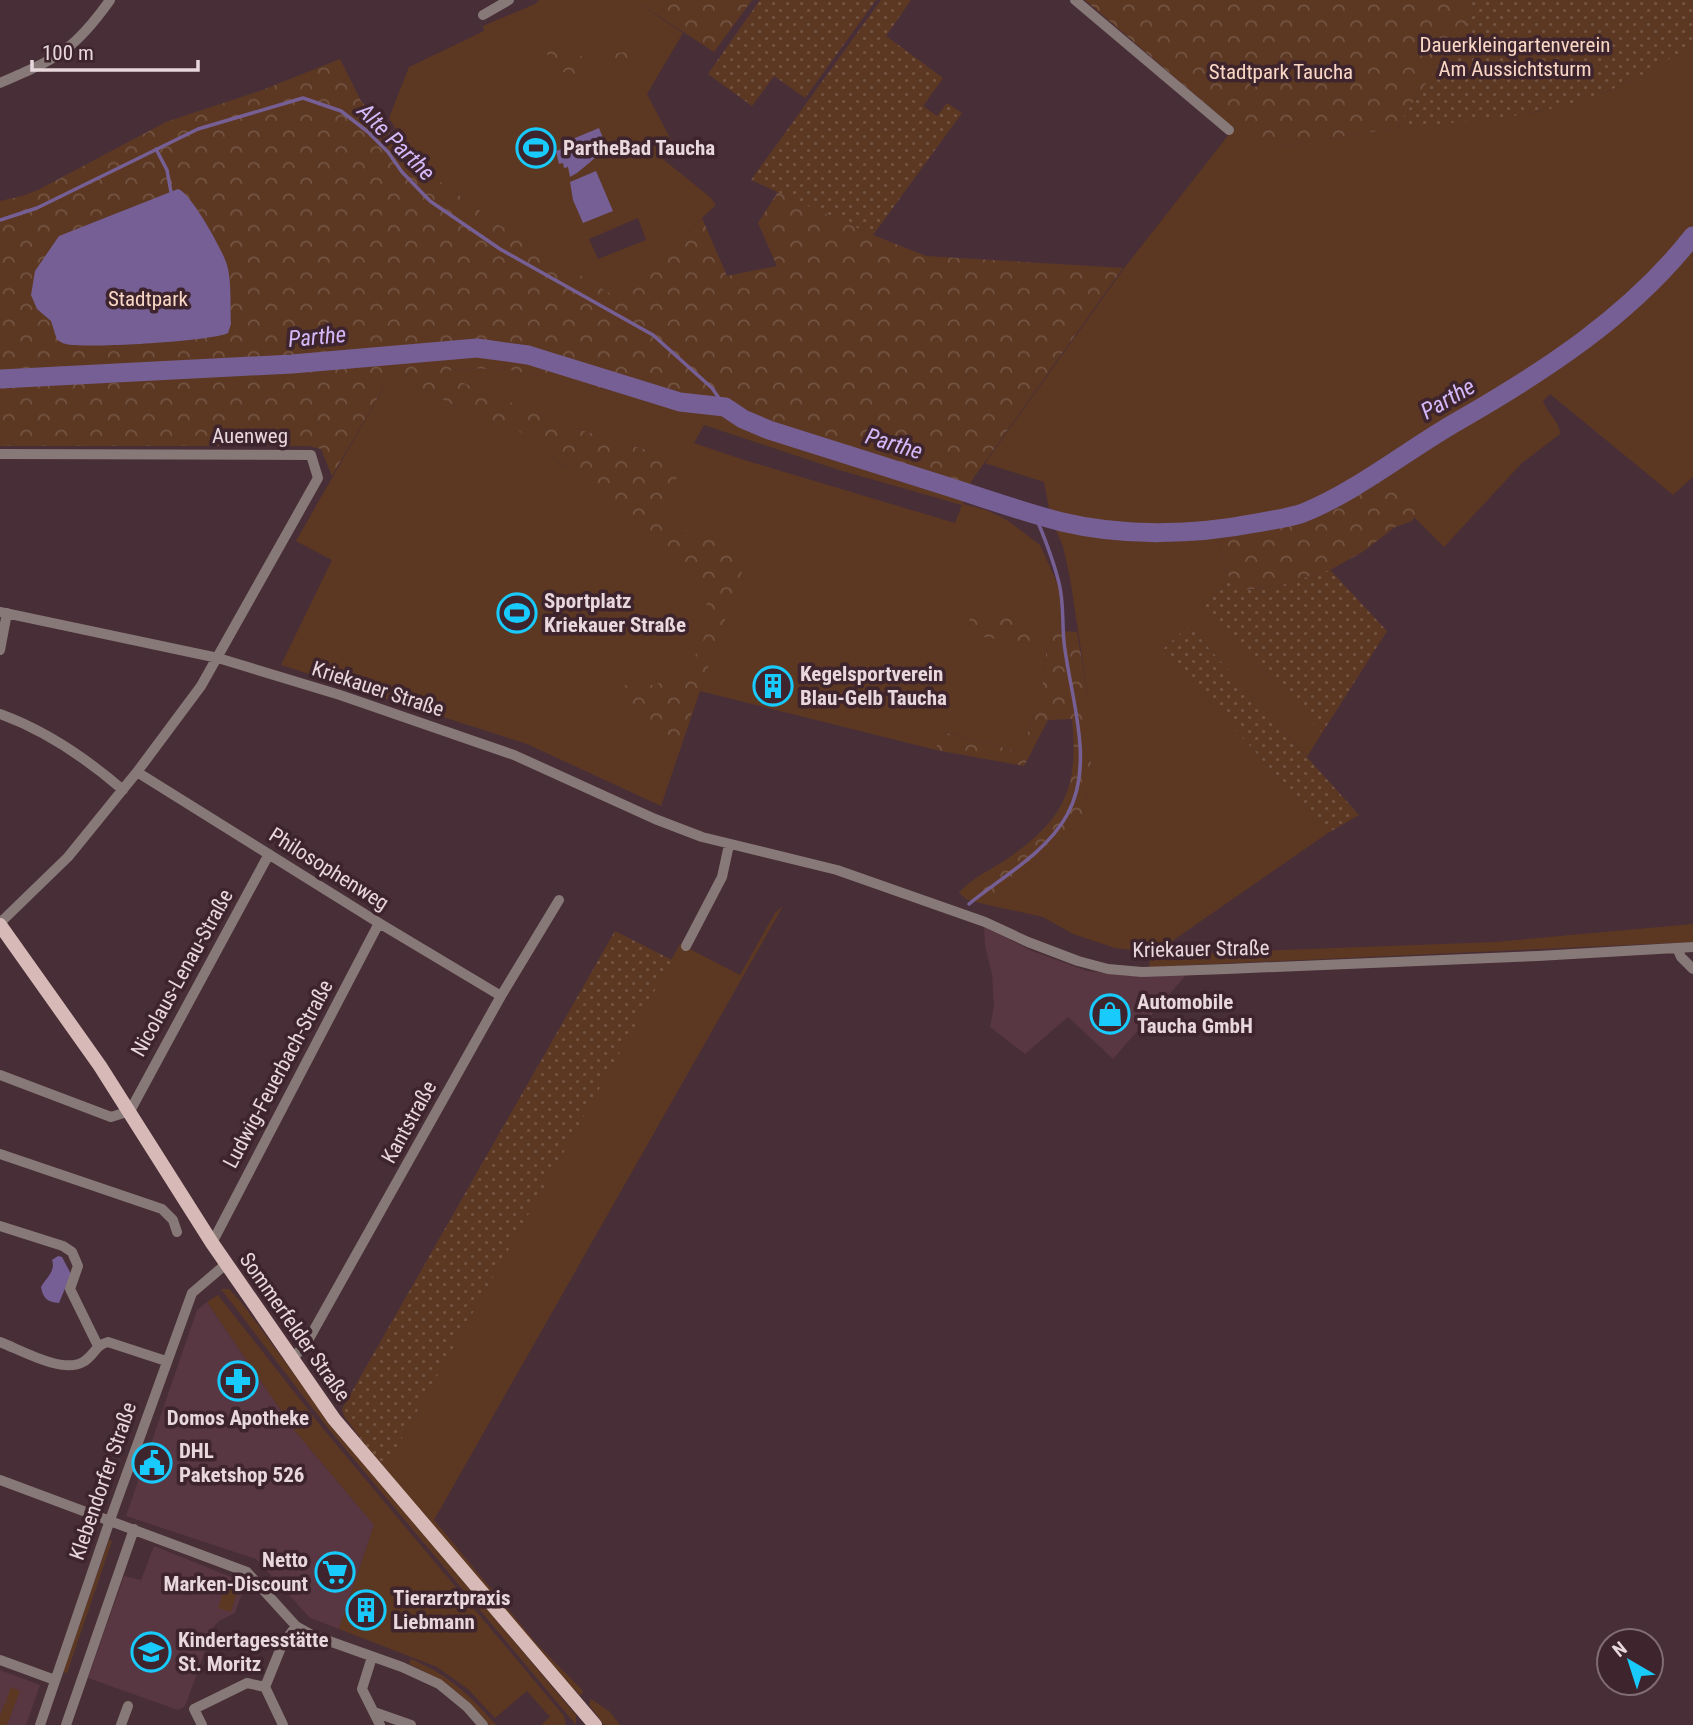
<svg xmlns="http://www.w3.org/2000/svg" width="1693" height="1725" font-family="'Roboto Condensed',sans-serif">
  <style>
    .built { fill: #583742 }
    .grass { fill: #5c3823; fill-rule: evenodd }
    .forest { fill: url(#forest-crowns) }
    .garden { fill: url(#garden-dots) }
    .water { fill: #765f94 }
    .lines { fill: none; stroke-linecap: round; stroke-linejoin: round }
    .stream { stroke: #765f94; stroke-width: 3.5 }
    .river { stroke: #765f94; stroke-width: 19 }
    .minor { stroke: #877978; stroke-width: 10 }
    .major { stroke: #d7bab7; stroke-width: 14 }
    .labels { text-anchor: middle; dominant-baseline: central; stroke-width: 7; stroke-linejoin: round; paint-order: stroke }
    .park-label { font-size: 21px; fill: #f9d7c4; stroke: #3d242d }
    .poi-label { font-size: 21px; font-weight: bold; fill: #e8d7dc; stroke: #3d242d; text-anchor: start }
    .street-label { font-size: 21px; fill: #e8d7dc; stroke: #3d242d }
    .water-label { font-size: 23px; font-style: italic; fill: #d4b9f9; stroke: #3d242d }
  </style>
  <defs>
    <pattern id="forest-crowns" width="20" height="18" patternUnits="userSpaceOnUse" patternTransform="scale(1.75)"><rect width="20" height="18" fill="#5c3823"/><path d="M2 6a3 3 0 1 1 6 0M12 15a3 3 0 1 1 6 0" fill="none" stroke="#735442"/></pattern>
    <pattern id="garden-dots" width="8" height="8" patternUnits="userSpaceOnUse" patternTransform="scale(1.75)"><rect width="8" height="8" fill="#5c3823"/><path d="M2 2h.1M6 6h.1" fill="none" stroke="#735442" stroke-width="1.8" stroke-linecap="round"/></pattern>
  </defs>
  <rect width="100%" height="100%" fill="#482e37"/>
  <!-- built -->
  <path class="built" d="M984,926L1032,951L1087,971L1131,976L1187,974L1113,1059L1068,1017L1025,1054L990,1027L994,1006L992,974L985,946Z
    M207,1302L295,1431L374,1525L339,1629L310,1618L256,1559L126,1516L197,1310Z
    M154,1546L244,1582L245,1586L235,1613L219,1621L214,1626L187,1701L184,1707L178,1710L88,1678L124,1576L141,1580Z
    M0,1670L40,1685L26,1725H0Z"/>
  <!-- grass -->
  <path class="grass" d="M539,0H634L683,33L647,94L671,140L659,156L710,197L716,205L616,297L498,224L419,166L389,118L409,67L484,31L483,26L535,4ZM638,218L646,240L598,259L589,239Z
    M1693,44V477L1673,495L1550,394L1543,401C1547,413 1560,422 1560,434L1522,463L1444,547L1414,517L1418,511L1387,465L1354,487L1307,511L1214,530L1230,580L1202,607L1322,733L1307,757L1189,626L1163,649L1328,833L1152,955L1495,942L1693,924V942L1149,967L1151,956L1147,952L1115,948L1073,934L1043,917L988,905L998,893L1064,838L1083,815L1092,769L1088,742V696L1070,578L1063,546L1051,519L1044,482L985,463L1125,267L1234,128L1242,135L1270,148L1396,128L1538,112L1604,93L1628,82Z
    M467,368L510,370L677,404L967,492L963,504L986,510L1007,520L1040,545L1060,589L1061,631L973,610L966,633L1047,647L1042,688L1027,735L1038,739L1030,755L941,731L936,750L700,691L661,806L527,744L281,665L332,560L296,541L392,373L484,421L509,420L565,468L682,461L571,427L445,376L447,371ZM704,425L839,470L962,505L955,523L741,459L694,443Z
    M783,906L434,1520L537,1644L583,1691L581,1696L552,1668L384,1470L680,944L740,975L775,913Z
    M221,1289H229L241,1302L331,1424L576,1715V1725L327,1427Z
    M218,1295L324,1430L564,1716L566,1725H541L550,1717L527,1691L495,1718L468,1689L437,1667L339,1629L374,1525L295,1431L207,1302Z
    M109,1540L112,1541L67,1673L63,1672Z
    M225,1586L238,1590L231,1612L218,1608Z
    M411,1659C447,1674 471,1696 496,1725H489C466,1697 442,1679 409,1664Z
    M11,1687L20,1691L7,1725H0V1716L5,1702L10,1703L6,1701Z
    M591,1699L609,1711L620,1725H604L589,1705Z"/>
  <!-- forest -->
  <path class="forest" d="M634,0H752L714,52Z
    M1085,0H1473L1468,22L1396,128L1270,148L1242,135Z
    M544,37L583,57L590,68L588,75L584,79L567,72L551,73Z
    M625,52L630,54L636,64L627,72L617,73L611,63L617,53Z
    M340,59L361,101L419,166L498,224L616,297L702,218L727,276L777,266L758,223L778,192L873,235L926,256L1123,268L972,480L967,492L677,404L510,370L467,368L447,371L446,376L571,427L683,461L661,520L748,555L682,741L677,734L672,737L636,718L613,702L611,688L615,691L620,684C643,690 663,685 681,671C712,646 716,602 692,571C679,554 659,542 643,529C610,504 578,478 546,452C534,442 519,433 509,421H484L392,373L332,476L321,449L309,446H0V201L22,196L38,190L166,122L260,91Z
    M1387,465L1418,511L1412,521L1395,527L1364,551L1330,570L1282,585L1245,590L1230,580L1214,530C1244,525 1276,521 1306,511C1335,502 1362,482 1387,465Z
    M972,609L1061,631L1077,632L1088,696V742L1092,769L1083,815L1064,838L998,893L988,905L966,899L959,893C971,878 991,870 1007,859C1065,819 1079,788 1072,719L1048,720L1038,739L1027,735L1042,688L1047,647L966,634Z
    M940,731L1030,755L1024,766L936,750Z"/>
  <!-- garden -->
  <path class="garden" d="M760,0H876L805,98L774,76L752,106L708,74Z
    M881,0H911L886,36L943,78L923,106L937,116L947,103L962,113L873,235L751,180Z
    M1473,0H1693V44C1658,67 1618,90 1578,102C1520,119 1456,122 1396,128L1468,22Z
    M1330,570L1387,631L1322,733L1202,607L1230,580L1246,590L1282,585Z
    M1189,626L1359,815L1328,833L1163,649Z
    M615,931L672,960L384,1470L344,1416L342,1409Z"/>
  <!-- water -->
  <path class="water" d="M599,128L607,148L577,173L570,177L568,167L564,168L563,163L559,164L556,151L564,148L563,143Z
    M596,171L613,211L583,223L573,200L570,182Z
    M178,189C191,193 221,248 226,262C232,278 230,306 231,324L228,333C214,341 84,349 66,344C63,344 60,341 57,340L51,321L37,309L31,295L35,271L59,236Z
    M58,1256L62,1257L71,1274L59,1303C48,1302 43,1299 41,1287C46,1278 56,1271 52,1260Z"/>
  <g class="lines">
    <!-- stream -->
    <path class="stream" d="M156,149L167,170L171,192
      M0,220L37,208L198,129L303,98L341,111L368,132L388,152L402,172L430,201L500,249L653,335L712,388L725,407
      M969,904C1002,877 1046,853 1067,815C1096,763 1070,697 1064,642C1062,623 1064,602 1059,583C1053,559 1044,536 1034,513"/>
    <!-- river -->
    <path class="river" d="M0,379L292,364L477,348L528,355L680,402L725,407L743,419L769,430C828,449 887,467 946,486C984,498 1023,512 1062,522C1124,537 1195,535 1256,523C1271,520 1289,518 1303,513C1354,493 1409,449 1458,421C1545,371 1630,316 1693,236"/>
    <!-- minor -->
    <path class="minor" d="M1075,0L1229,130
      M483,15L509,0
      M0,83C56,59 74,51 110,0
      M0,454L311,455L318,478L201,686L137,772L68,857L0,923
      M0,612L218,658L340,695L514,755L655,819L702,837L837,870L985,922L1028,942L1078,961L1108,969L1142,972L1227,969L1538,956L1693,947
      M0,650L7,613
      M0,714C47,731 86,758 123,790
      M137,772L379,923L501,996
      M686,946L722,877L729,845
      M1677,948L1681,957L1693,969
      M0,1075L111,1117L130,1111L269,854
      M0,1154L162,1209L173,1220L177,1232
      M0,1226L63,1246L72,1252L78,1266L70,1289L98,1346
      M212,1243L379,923
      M0,1342C21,1350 62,1374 83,1362C94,1356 95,1345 108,1342L166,1361
      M291,1360L306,1344L501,996L559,900
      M0,1480L247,1572L296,1626L312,1635L402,1667L439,1684L467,1707L483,1725
      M372,1657L362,1689L380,1725
      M0,1660L55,1680
      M374,1712L411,1725
      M40,1725L110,1520L192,1293L226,1264
      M66,1725L134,1529
      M121,1725L128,1706
      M202,1725L194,1709L247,1683L265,1687
      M283,1725L265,1687L282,1645L296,1626"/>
    <!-- major -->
    <path class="major" d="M0,925L100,1066L212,1243L334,1419L595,1725"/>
  </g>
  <!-- icons -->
  <defs>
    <g id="stadium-ring" transform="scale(2.0125)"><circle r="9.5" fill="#3d242d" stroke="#19cafc" stroke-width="1.5"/><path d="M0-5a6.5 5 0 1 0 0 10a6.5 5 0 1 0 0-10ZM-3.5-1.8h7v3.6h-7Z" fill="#19cafc"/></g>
    <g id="building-ring" transform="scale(2.0125)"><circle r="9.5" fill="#3d242d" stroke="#19cafc" stroke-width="1.5"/><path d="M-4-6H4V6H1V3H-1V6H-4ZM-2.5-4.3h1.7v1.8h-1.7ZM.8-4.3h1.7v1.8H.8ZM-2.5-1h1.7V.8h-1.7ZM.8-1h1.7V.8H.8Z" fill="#19cafc"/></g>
    <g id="shop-ring" transform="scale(2.0125)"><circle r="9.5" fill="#3d242d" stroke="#19cafc" stroke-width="1.5"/><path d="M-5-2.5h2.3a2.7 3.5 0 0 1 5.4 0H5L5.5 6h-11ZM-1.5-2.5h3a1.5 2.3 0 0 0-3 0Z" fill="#19cafc"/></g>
    <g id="pharmacy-ring" transform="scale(2.0125)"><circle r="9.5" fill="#3d242d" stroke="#19cafc" stroke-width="1.5"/><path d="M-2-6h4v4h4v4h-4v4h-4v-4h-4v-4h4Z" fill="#19cafc"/></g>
    <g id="civic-ring" transform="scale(2.0125)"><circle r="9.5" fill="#3d242d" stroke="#19cafc" stroke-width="1.5"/><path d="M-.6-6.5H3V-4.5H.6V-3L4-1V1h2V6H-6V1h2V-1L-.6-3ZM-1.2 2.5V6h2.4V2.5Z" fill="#19cafc"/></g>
    <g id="supermarket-ring" transform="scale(2.0125)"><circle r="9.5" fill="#3d242d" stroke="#19cafc" stroke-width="1.5"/><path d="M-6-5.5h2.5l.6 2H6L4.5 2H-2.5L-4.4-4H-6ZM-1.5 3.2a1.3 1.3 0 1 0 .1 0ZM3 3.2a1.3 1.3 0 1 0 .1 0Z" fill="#19cafc"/></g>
    <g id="school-ring" transform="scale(2.0125)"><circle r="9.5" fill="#3d242d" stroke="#19cafc" stroke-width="1.5"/><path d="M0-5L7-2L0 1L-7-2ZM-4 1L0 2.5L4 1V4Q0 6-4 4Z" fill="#19cafc"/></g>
  </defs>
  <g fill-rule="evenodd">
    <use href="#stadium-ring" x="536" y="148"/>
    <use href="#stadium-ring" x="517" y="613"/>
    <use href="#building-ring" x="773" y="686"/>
    <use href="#shop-ring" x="1110" y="1014"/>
    <use href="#pharmacy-ring" x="238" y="1381"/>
    <use href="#civic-ring" x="152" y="1463"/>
    <use href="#supermarket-ring" x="335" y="1572"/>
    <use href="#building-ring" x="366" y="1610"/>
    <use href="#school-ring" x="151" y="1652"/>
  </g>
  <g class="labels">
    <!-- park labels -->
    <g class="park-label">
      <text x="1515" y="45">Dauerkleingartenverein<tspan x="1515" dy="24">Am Aussichtsturm</tspan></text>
      <text x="1281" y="72">Stadtpark Taucha</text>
      <text x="148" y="299">Stadtpark</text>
    </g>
    <!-- poi labels -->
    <g class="poi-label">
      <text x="563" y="148">PartheBad Taucha</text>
      <text x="544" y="601">Sportplatz<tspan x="544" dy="24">Kriekauer Straße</tspan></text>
      <text x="800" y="674">Kegelsportverein<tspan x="800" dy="24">Blau-Gelb Taucha</tspan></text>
      <text x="1137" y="1002">Automobile<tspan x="1137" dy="24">Taucha GmbH</tspan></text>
      <text x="238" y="1418" text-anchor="middle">Domos Apotheke</text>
      <text x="179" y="1451">DHL<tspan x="179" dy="24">Paketshop 526</tspan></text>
      <text x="308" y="1560" text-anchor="end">Netto<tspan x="308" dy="24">Marken-Discount</tspan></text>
      <text x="393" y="1598">Tierarztpraxis<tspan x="393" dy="24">Liebmann</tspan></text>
      <text x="178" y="1640">Kindertagesstätte<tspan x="178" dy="24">St. Moritz</tspan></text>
    </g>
    <!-- street labels -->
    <g class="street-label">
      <text x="250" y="436">Auenweg</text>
      <text transform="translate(378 689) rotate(18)">Kriekauer Straße</text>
      <text transform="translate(329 869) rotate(32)">Philosophenweg</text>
      <text transform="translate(1201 949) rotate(-1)">Kriekauer Straße</text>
      <text transform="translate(182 973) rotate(-61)">Nicolaus-Lenau-Straße</text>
      <text transform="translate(278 1074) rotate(-62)">Ludwig-Feuerbach-Straße</text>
      <text transform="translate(409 1122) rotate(-61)">Kantstraße</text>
      <text transform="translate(295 1327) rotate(55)">Sommerfelder Straße</text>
      <text transform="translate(103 1481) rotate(-71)">Klebendorfer Straße</text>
    </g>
    <!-- water labels -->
    <g class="water-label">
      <text transform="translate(396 142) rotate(45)">Alte Parthe</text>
      <text transform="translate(317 337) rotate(-5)">Parthe</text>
      <text transform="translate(1448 399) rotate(-30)">Parthe</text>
      <text transform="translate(894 444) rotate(17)">Parthe</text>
    </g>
  </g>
  <!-- north arrow -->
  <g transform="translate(1630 1662) rotate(321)"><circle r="33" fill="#3d242d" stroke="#816c73" stroke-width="2"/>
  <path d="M0-5L12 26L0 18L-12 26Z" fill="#19cafc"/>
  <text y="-10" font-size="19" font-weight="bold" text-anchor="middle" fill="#e8d7dc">N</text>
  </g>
  <!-- scale -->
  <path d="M32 60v10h166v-10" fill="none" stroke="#e8d7dc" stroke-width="3.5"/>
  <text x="42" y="60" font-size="21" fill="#e8d7dc" stroke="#3d242d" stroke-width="5" paint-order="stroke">100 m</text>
</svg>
